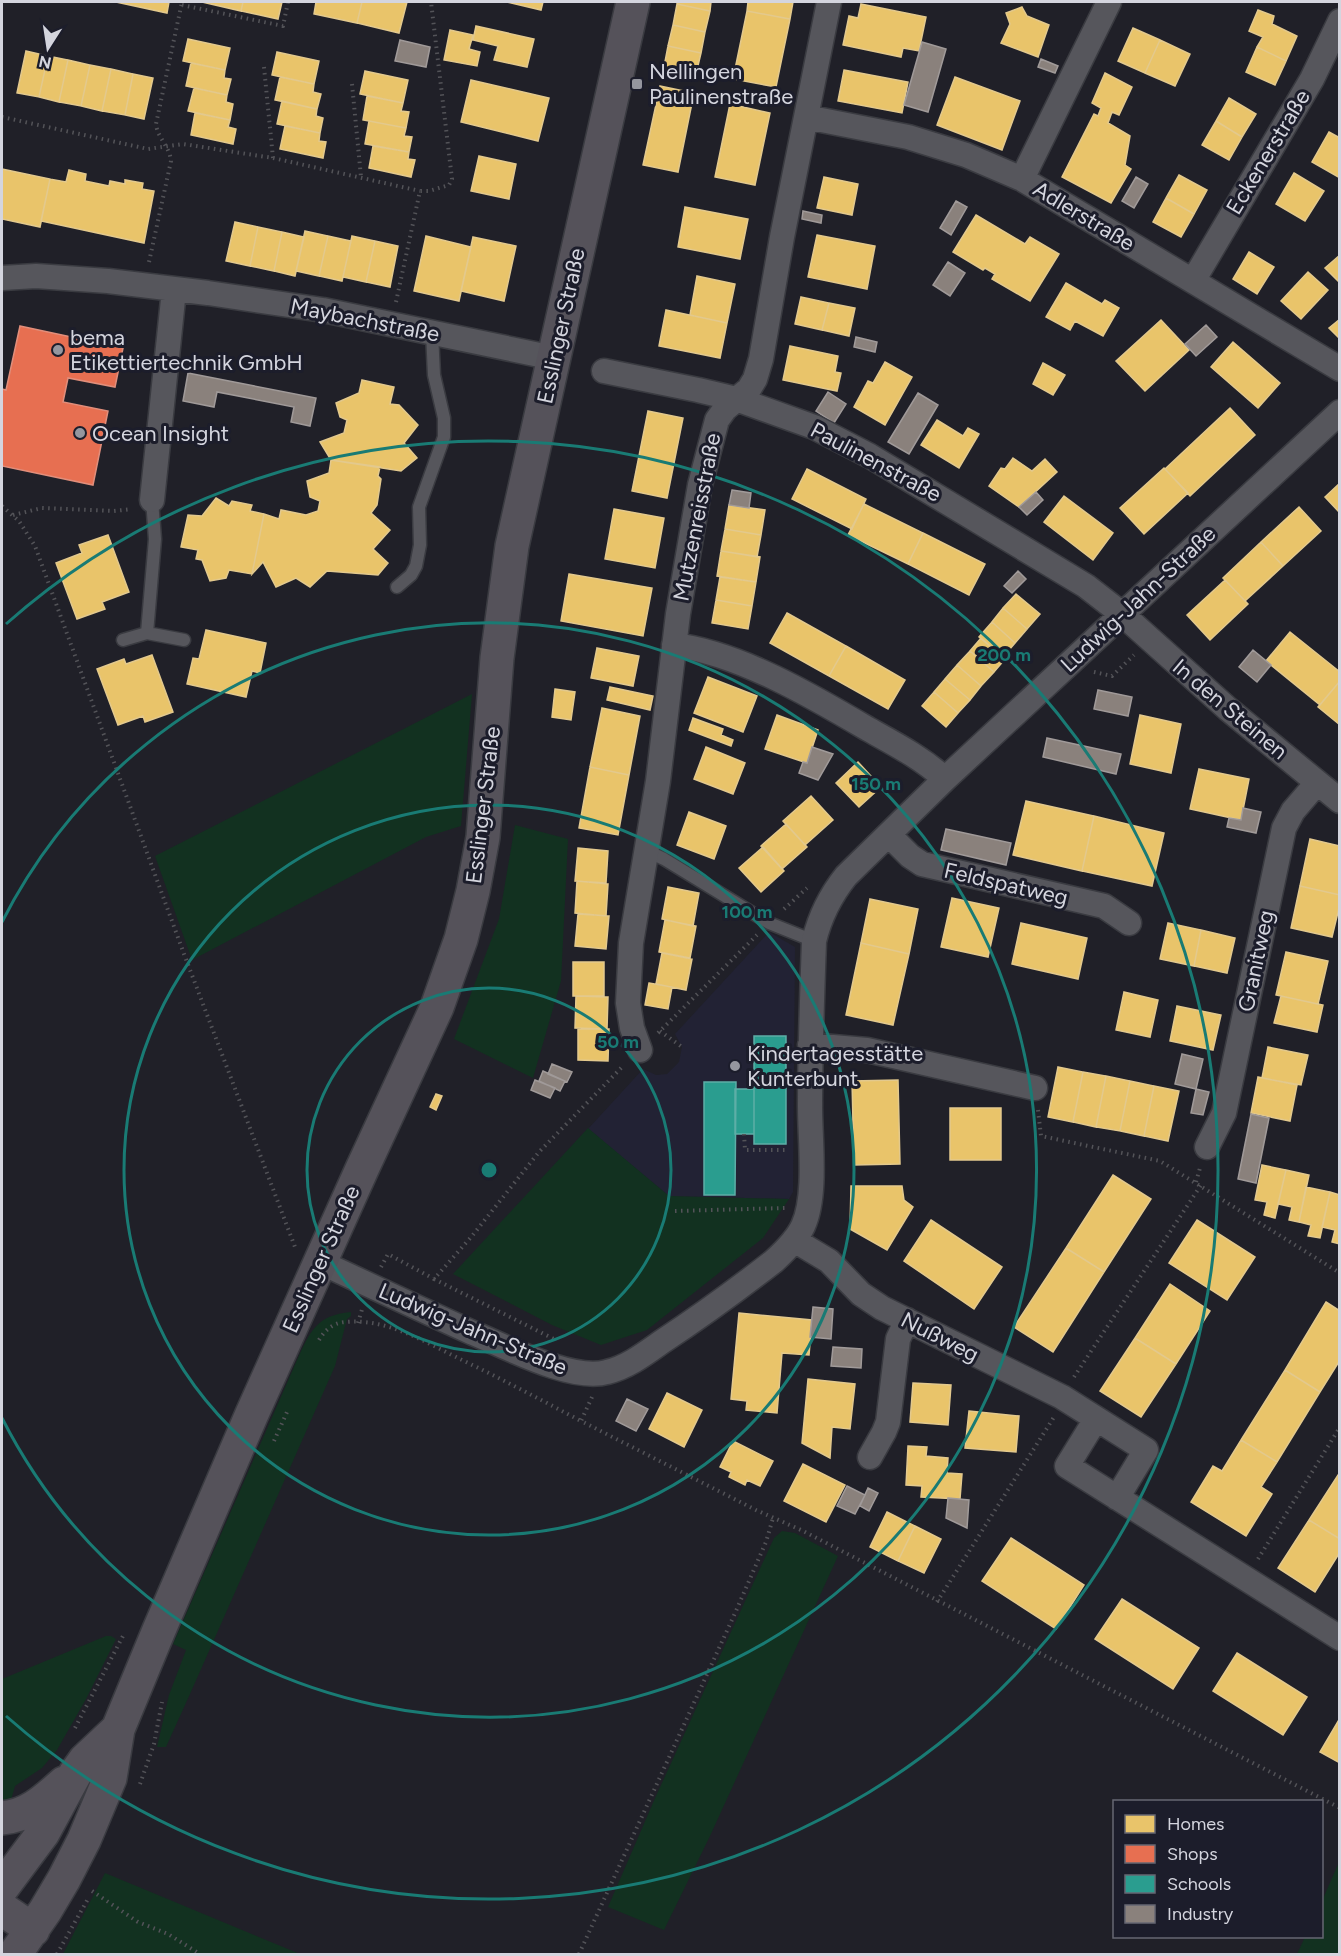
<svg xmlns="http://www.w3.org/2000/svg" width="1341" height="1956" font-family="Figtree,sans-serif">
  <style>
    .built { fill: #222234 }
    .green { fill: #123120 }
    .homes { fill: #e9c46a; stroke: #e3c98d; stroke-width: 1.5 }
    .shops { fill: #e76f51; stroke: #e18e7b; stroke-width: 1.5 }
    .schools { fill: #2a9d8f; stroke: #5daea7; stroke-width: 1.5 }
    .industry { fill: #8a817c; stroke: #a09a99; stroke-width: 1.5 }
    .lines { fill: none; stroke-linecap: round; stroke-linejoin: round }
    .lane-casing { stroke: #3a3b41; stroke-width: 15 }
    .street-casing { stroke: #3a3b41; stroke-width: 27 }
    .secondary-casing { stroke: #3a3b41; stroke-width: 36 }
    .path { stroke: #535358; stroke-width: 4; stroke-dasharray: 1.5 4.5; stroke-linecap: butt }
    .lane { stroke: #56565c; stroke-width: 12 }
    .street { stroke: #56565c; stroke-width: 24 }
    .secondary { stroke: #55525a; stroke-width: 33 }
    .ring { fill: none; stroke: #197b74; stroke-width: 3 }
    .poi-dot { fill: #95969e; stroke: #1c1d2b; stroke-width: 2 }
    .labels { text-anchor: middle; dominant-baseline: central; stroke-width: 6; stroke-linejoin: round; paint-order: stroke }
    .poi-label { font-size: 22px; fill: #d4d5de; stroke: #1c1d2b; text-anchor: start }
    .street-label { font-size: 22px; fill: #d4d5de; stroke: #1c1d2b }
    .centre { fill: #197b74; stroke: #1c1d2b; stroke-width: 3 }
    .ring-label { font-size: 18px; text-anchor: middle; font-weight: bold; fill: #197b74; stroke: #1c1d2b; stroke-width: 6; stroke-linejoin: round; paint-order: stroke }
  </style>
  <rect width="100%" height="100%" fill="#202028"/>
  <!-- built -->
  <path class="built" d="M769,932L795,947L793,1192L789,1199L669,1196L588,1129L643,1069L656,1075L667,1074L679,1062L682,1047L675,1034Z"/>
  <!-- green -->
  <path class="green" d="M472,694L461,826L426,837L192,960L155,856Z
    M515,825L568,839L561,981L533,1078L454,1039L499,919Z
    M588,1128L669,1196L789,1199L763,1238L647,1330L601,1345L552,1325L453,1274Z
    M351,1312V1316L347,1319L335,1366L190,1694L166,1747H157L169,1695L186,1650L173,1644L297,1360C310,1332 316,1315 351,1312Z
    M782,1531L795,1533L838,1556L710,1836L664,1930L608,1907L656,1796L774,1538Z
    M106,1636H111L116,1639L86,1699L57,1750L42,1768L15,1786L11,1800L2,1801V1679Z
    M1339,1862V1954H1297L1305,1937L1322,1936V1901Z
    M105,1873L300,1954H63Z"/>
  <!-- homes -->
  <path class="homes" d="M116,2H169L167,13Z
    M202,2H243L241,11Z
    M243,2H282L278,19L241,11Z
    M316,2H362L357,23L314,14Z
    M362,2H407L399,33L357,23Z
    M507,2H543L541,10Z
    M678,2H711L710,11L677,4Z
    M748,2H793L790,19L747,11Z
    M677,4L710,11L705,32L673,25Z
    M861,4L926,17L919,51L903,48L901,57L843,45L849,16L858,18Z
    M1022,7L1027,16L1049,25L1038,57L1001,43L1010,24L1006,13Z
    M1258,10L1274,16L1272,24L1297,36L1286,61L1257,47L1263,37L1249,31Z
    M747,11L790,19L776,87L733,79Z
    M673,25L705,32L701,53L668,46Z
    M476,26L534,39L527,67L494,60L498,46L473,40Z
    M1133,28L1160,40L1145,73L1118,61Z
    M450,30L473,35L469,49L480,52L477,66L444,60Z
    M188,39L230,48L225,70L183,61Z
    M1160,40L1190,54L1175,86L1145,73Z
    M668,46L701,53L696,74L664,67Z
    M1257,47L1286,61L1275,85L1246,72Z
    M26,51L48,56L39,97L17,93Z
    M277,52L319,61L314,84L272,75Z
    M48,56L68,60L59,102L39,97Z
    M68,60L90,65L81,106L59,102Z
    M191,63L225,70L224,78L231,79L227,95L186,86Z
    M90,65L111,69L102,111L81,106Z
    M111,69L133,74L125,115L102,111Z
    M844,70L908,82L902,113L838,101Z
    M365,71L408,80L403,103L360,94Z
    M1105,73L1132,87L1119,115L1112,112L1108,123L1130,136L1125,165L1131,169L1111,203L1062,177L1094,114L1098,116L1101,108L1092,103Z
    M133,74L153,78L144,119L125,115Z
    M280,77L314,84L313,92L321,94L317,109L275,100Z
    M955,77L1020,101L1002,150L937,125Z
    M471,80L549,98L538,141L461,122Z
    M660,86L694,93L678,172L643,165Z
    M194,88L227,95L226,102L233,104L230,120L188,111Z
    M367,96L403,103L401,111L409,112L406,128L363,120Z
    M1229,98L1256,114L1242,137L1216,121Z
    M282,101L317,109L316,116L323,118L320,133L277,124Z
    M730,104L770,113L755,185L715,177Z
    M195,113L230,120L228,127L236,129L233,144L191,135Z
    M369,121L406,128L404,136L412,137L409,152L365,144Z
    M1216,121L1242,137L1229,160L1202,145Z
    M285,126L320,133L319,141L326,142L323,158L280,149Z
    M1329,132L1340,138V178L1312,162Z
    M373,146L409,152L408,159L415,160L411,177L369,168Z
    M479,156L516,164L509,199L471,191Z
    M2,169L50,179L40,227L2,219Z
    M69,170L86,174L85,181L109,186L110,181L125,184V180L143,183L142,189L154,191L144,243L41,221L50,179L66,182Z
    M1294,173L1324,191L1305,221L1276,204Z
    M1179,175L1207,190L1194,214L1166,198Z
    M824,177L858,184L852,215L817,208Z
    M1166,198L1194,214L1181,237L1153,222Z
    M685,207L748,219L740,259L678,247Z
    M976,215L1025,244L1030,237L1059,254L1030,301L992,279L995,274L985,268L983,270L953,252Z
    M235,222L258,227L250,266L226,261Z
    M258,227L282,232L274,271L250,266Z
    M305,231L328,236L319,276L296,271Z
    M282,232L304,237L295,276L274,271Z
    M817,235L875,246L867,289L808,277Z
    M328,236L351,241L342,281L319,276Z
    M352,236L375,241L366,282L343,277Z
    M426,236L471,247L459,301L414,291Z
    M473,237L516,246L504,301L461,291Z
    M375,241L398,246L390,287L366,282Z
    M1249,252L1274,267L1257,294L1233,279Z
    M1340,255V283L1325,268Z
    M1308,272L1328,290L1301,319L1281,301Z
    M697,276L735,284L727,323L690,315Z
    M1066,283L1102,304L1105,300L1119,308L1103,336L1075,321L1070,330L1046,317Z
    M801,297L829,303L822,330L795,324Z
    M829,303L855,308L849,336L822,330Z
    M666,310L727,323L720,358L659,346Z
    M1340,319V339L1329,328Z
    M1161,320L1189,350L1145,391L1116,361Z
    M1233,342L1280,383L1258,408L1211,367Z
    M790,346L838,356L835,372L841,373L837,391L783,380Z
    M885,362L912,377L885,425L854,407L868,381L873,383Z
    M1043,363L1065,375L1053,395L1033,384Z
    M362,380L394,387L390,404L399,405L418,425L404,443L417,458L401,471L331,460L320,442L344,433L347,420L340,417L336,403L359,393Z
    M1230,408L1255,435L1190,496L1165,469Z
    M648,411L683,418L667,498L632,491Z
    M937,420L963,436L968,428L979,434L959,468L921,445Z
    M1013,458L1032,471L1045,459L1057,472L1019,507L989,486L1001,468L1005,469Z
    M331,460L380,467L378,476L381,479L377,505L371,513L390,530L373,549L388,563L378,575L327,571L310,587L296,578L276,587L263,562L252,574L264,514L279,519L281,510L306,515L318,511L320,501L310,497L307,481L329,473Z
    M1164,468L1188,493L1144,534L1120,508Z
    M807,469L866,499L852,529L792,499Z
    M1340,483V513L1325,497Z
    M1064,496L1113,533L1093,560L1044,522Z
    M216,498L229,506L232,501L252,505L250,511L264,514L252,574L229,570L226,578L210,581L202,560L196,559L198,550L181,547L188,515L202,516Z
    M864,504L923,533L908,564L848,535Z
    M729,505L765,510L761,535L725,529Z
    M1299,507L1321,531L1283,566L1261,542Z
    M614,509L664,518L655,568L605,559Z
    M725,529L761,535L757,557L721,551Z
    M923,533L985,564L969,595L908,564Z
    M108,535L129,592L102,602L105,609L77,619L56,563L82,553L79,545Z
    M1261,542L1283,566L1245,601L1223,578Z
    M721,551L760,557L756,582L717,576Z
    M569,574L652,588L643,636L561,621Z
    M720,577L756,582L752,606L716,600Z
    M1225,580L1248,604L1210,640L1187,615Z
    M1016,594L1040,614L1027,629L1003,608Z
    M716,600L752,606L748,629L712,623Z
    M1003,608L1027,629L1015,643L992,622Z
    M787,613L846,646L829,676L770,643Z
    M992,622L1015,643L1003,657L979,637Z
    M206,630L266,643L260,673L252,671L246,697L187,684L193,658L199,659Z
    M1290,632L1340,672V681L1320,705L1266,661Z
    M981,638L1005,659L994,672L970,651Z
    M846,646L905,680L888,709L829,676Z
    M597,648L639,656L633,686L591,678Z
    M970,651L994,672L981,686L957,665Z
    M152,655L173,712L145,722L143,716L118,725L97,669L124,659L126,664Z
    M957,665L981,686L970,700L945,679Z
    M708,677L757,696L743,732L694,713Z
    M945,679L970,700L958,713L934,692Z
    M1340,681V725L1318,707Z
    M610,687L653,696L650,710L607,700Z
    M555,689L575,692L571,720L552,717Z
    M934,692L958,713L946,727L922,706Z
    M602,708L640,716L629,775L590,767Z
    M777,715L818,730L807,763L765,749Z
    M1140,715L1181,724L1171,773L1130,764Z
    M693,718L723,729L721,735L733,740L731,746L689,730Z
    M706,747L745,763L733,794L694,779Z
    M858,762L881,787L859,807L836,783Z
    M590,767L629,775L618,835L579,828Z
    M1199,769L1249,779L1241,820L1190,809Z
    M811,796L833,820L805,845L783,821Z
    M1026,801L1094,816L1082,871L1013,855Z
    M689,812L726,826L714,859L677,845Z
    M1094,816L1164,833L1152,886L1082,871Z
    M786,824L807,847L782,869L761,846Z
    M1310,839L1340,846V895L1300,886Z
    M763,847L784,871L761,892L739,868Z
    M578,848L608,851L606,883L575,881Z
    M577,881L608,884L606,916L575,913Z
    M1300,886L1340,895V904L1332,937L1291,928Z
    M668,887L699,893L693,926L662,919Z
    M952,898L999,908L988,957L941,947Z
    M870,899L918,909L909,954L861,943Z
    M578,914L609,916L606,949L575,946Z
    M665,920L696,926L690,958L659,952Z
    M1021,923L1087,938L1078,979L1012,964Z
    M1168,923L1201,930L1194,966L1160,959Z
    M1201,930L1235,938L1227,973L1194,966Z
    M861,943L909,954L893,1025L846,1015Z
    M1286,952L1328,961L1318,1004L1276,995Z
    M662,953L692,959L686,990L656,984Z
    M573,962H604V996H573Z
    M649,983L672,987L668,1009L645,1005Z
    M1124,992L1158,1000L1150,1037L1116,1030Z
    M576,996L608,997L607,1029L575,1028Z
    M1281,996L1323,1005L1317,1032L1274,1023Z
    M1177,1006L1221,1015L1213,1050L1170,1041Z
    M578,1029H609L608,1061L578,1060Z
    M1268,1047L1308,1055L1301,1085L1262,1078Z
    M1058,1067L1083,1072L1073,1122L1048,1117Z
    M1083,1072L1106,1076L1096,1127L1073,1122Z
    M1106,1076L1130,1081L1120,1131L1096,1127Z
    M1258,1077L1297,1085L1290,1121L1251,1113Z
    M898,1080L900,1164L854,1165L852,1081Z
    M1130,1081L1154,1086L1144,1136L1120,1131Z
    M1154,1086L1179,1091L1168,1141L1144,1136Z
    M436,1094L442,1096L436,1110L430,1107Z
    M950,1108H1001V1160H950Z
    M1262,1165L1286,1170L1275,1218L1264,1215L1267,1202L1255,1200Z
    M1286,1170L1309,1175L1299,1222L1289,1220L1292,1207L1278,1204Z
    M1113,1175L1151,1199L1104,1272L1066,1248Z
    M851,1186H902L904,1200L913,1207L887,1250L850,1229Z
    M1306,1187L1330,1192L1320,1238L1308,1236L1311,1225L1299,1222Z
    M1330,1192L1340,1195V1244L1332,1242L1335,1230L1322,1227Z
    M931,1220L1002,1267L974,1309L904,1261Z
    M1197,1220L1255,1257L1227,1300L1169,1263Z
    M1066,1248L1104,1272L1053,1352L1014,1327Z
    M1170,1284L1210,1311L1176,1364L1135,1338Z
    M1326,1302L1340,1311V1360L1320,1392L1285,1370Z
    M739,1313L812,1320L809,1355L782,1353L777,1413L746,1410L747,1401L731,1399Z
    M1135,1338L1176,1364L1141,1417L1100,1391Z
    M1285,1370L1320,1392L1277,1462L1241,1440Z
    M808,1379L855,1384L850,1429L832,1427L830,1458L802,1443Z
    M913,1383L951,1385L948,1425L910,1422Z
    M667,1393L702,1410L684,1447L649,1429Z
    M969,1411L1019,1416L1016,1452L965,1448Z
    M1241,1440L1277,1462L1261,1487L1272,1494L1246,1536L1191,1502L1213,1466L1222,1471Z
    M733,1441L773,1461L760,1486L747,1480L745,1485L729,1477L731,1472L720,1467Z
    M908,1446L927,1447L926,1456L948,1458L947,1473L962,1474L960,1499L921,1497L922,1486L906,1485Z
    M803,1464L845,1485L826,1522L784,1501Z
    M1340,1472V1539L1309,1520Z
    M887,1512L915,1526L898,1561L870,1547Z
    M1309,1520L1340,1539V1552L1315,1592L1278,1568Z
    M915,1526L941,1539L924,1573L898,1561Z
    M1011,1538L1084,1585L1056,1629L982,1581Z
    M1122,1599L1199,1648L1173,1689L1095,1639Z
    M1237,1653L1307,1697L1283,1735L1213,1691Z
    M1340,1718V1763L1320,1752Z"/>
  <!-- shops -->
  <path class="shops" d="M20,326L123,348L115,387L68,378L63,402L108,411L93,485L2,466V389L6,390Z"/>
  <!-- schools -->
  <path class="schools" d="M754,1036H786V1144H754Z
    M704,1082H736L735,1195H704Z
    M735,1089H754V1134H735Z"/>
  <!-- industry -->
  <path class="industry" d="M400,40L430,47L426,67L395,61Z
    M922,42L946,49L928,112L904,105Z
    M1041,59L1058,66L1055,73L1038,67Z
    M1136,177L1148,184L1134,208L1122,201Z
    M956,201L967,207L951,235L940,228Z
    M803,211L822,215L821,223L802,219Z
    M948,262L965,273L950,296L933,285Z
    M1206,325L1217,337L1196,356L1185,344Z
    M856,337L877,342L875,352L854,347Z
    M188,373L316,398L310,426L291,422L294,407L217,392L214,407L183,401Z
    M828,392L846,404L834,423L816,411Z
    M918,393L938,405L909,454L888,442Z
    M732,490L751,493L749,508L729,505Z
    M1036,492L1043,500L1027,515L1019,507Z
    M1018,571L1026,579L1012,593L1004,586Z
    M1253,650L1271,665L1257,682L1239,667Z
    M1098,690L1132,697L1128,716L1094,709Z
    M1047,738L1121,754L1116,774L1043,757Z
    M812,747L833,754L818,780L799,773L803,762L807,763Z
    M1243,808L1261,812L1256,833L1227,827L1229,818L1241,820Z
    M946,829L1011,843L1006,865L941,850Z
    M1182,1054L1203,1059L1196,1089L1175,1084Z
    M552,1064L572,1072L567,1082L548,1074Z
    M543,1071L565,1081L560,1091L539,1081Z
    M535,1080L555,1088L550,1098L531,1090Z
    M1196,1089L1209,1092L1203,1115L1191,1113Z
    M1251,1114L1269,1118L1256,1183L1238,1179Z
    M813,1307L833,1309L831,1339L810,1337Z
    M833,1347L862,1349L861,1368L831,1366Z
    M627,1399L648,1409L636,1431L616,1421Z
    M847,1486L865,1495L855,1514L837,1506Z
    M868,1488L878,1493L869,1511L860,1506Z
    M948,1498L969,1500L967,1528L946,1518Z"/>
  <g class="lines">
    <!-- lane casing -->
    <g class="lane-casing">
      <path id="lane" d="M397,587L411,575L416,566L420,545L419,507L444,437V418L434,375L432,333
        M147,633L155,539L152,500
        M123,640L147,633L184,640
        M647,851L664,859L769,923L814,941"/>
    </g>
    <!-- street casing -->
    <g class="street-casing">
      <path id="street" d="M806,117L908,137L966,155L1022,179L1340,369
        M1022,179L1109,2
        M2,278L36,276L108,281L208,293L323,310L554,358
        M1193,281L1312,79L1340,21
        M604,371L698,390L736,399L814,427L870,456L1086,586L1122,614L1228,709L1340,801
        M152,500L174,290
        M674,645C739,653 812,696 868,729C895,744 922,758 945,779
        M889,835L910,856L922,864L1104,906L1129,923
        M810,1045L867,1050L1035,1088
        M640,1050L632,1028L628,1003L631,943L658,781L678,614L700,485L717,420L725,409L749,389L755,379L761,359L782,237L829,2
        M1207,1147L1224,1113L1284,828L1293,811L1317,783
        M794,1240L829,1261L861,1294L882,1308L1062,1397L1146,1450L1117,1498
        M320,1262C371,1286 422,1310 473,1333C507,1347 572,1382 607,1372C628,1367 646,1353 663,1341C701,1316 738,1289 774,1261C785,1251 797,1239 803,1226C817,1196 810,1140 810,1107C810,1052 812,997 814,941C820,916 830,896 846,876L945,779L1340,412
        M1096,1419L1067,1466L1340,1638
        M870,1457L884,1432L888,1422L898,1339L907,1320"/>
    </g>
    <!-- secondary casing -->
    <g class="secondary-casing">
      <path id="secondary" d="M2,1818C28,1816 45,1800 64,1783
        M2,1888L43,1833L75,1774L85,1760L118,1729
        M2,1909L33,1930
        M15,1954L45,1911L64,1879L84,1840L110,1778L118,1729L159,1630L251,1416L362,1169L437,1007L461,939L473,891L483,837L497,658L512,546L633,2"/>
    </g>
    <!-- path -->
    <path class="path" d="M182,5L283,26L288,2
      M264,67L273,158
      M352,84L361,177
      M2,117L148,149L183,144L273,158L420,191
      M149,262L171,161C170,147 157,137 156,124L182,2
      M396,302L420,191H429L449,185L452,179L431,2
      M2,506L19,521L35,546L184,954L295,1247
      M13,515L42,508L114,511L132,509
      M1094,672L1112,676L1134,655
      M784,909L807,888
      M660,1031L682,1047
      M658,1033L757,935
      M1038,1110L1041,1136L1160,1161L1340,1273
      M744,1134L745,1150H788
      M1196,1182L1200,1168
      M675,1211L785,1208
      M381,1267L388,1254L434,1279L472,1236L539,1152L624,1065
      M434,1279L554,1339
      M358,1323L363,1306
      M319,1340C325,1330 333,1323 345,1322C387,1318 425,1342 462,1360C502,1379 541,1400 581,1421
      M1074,1377L1201,1185
      M592,1397L581,1421L756,1510L801,1530L1340,1808
      M274,1441L287,1412
      M1258,1559L1340,1427
      M937,1602L1054,1417
      M75,1728L124,1634
      M140,1784L154,1744L162,1702
      M92,1891L138,1922L168,1934L200,1954
      M57,1954L89,1897
      M579,1954L736,1611L766,1542L773,1518"/>
    <!-- lane -->
    <use href="#lane" class="lane"/>
    <!-- street -->
    <use href="#street" class="street"/>
    <!-- secondary -->
    <use href="#secondary" class="secondary"/>
  </g>
  <!-- distance rings -->
  <g class="ring">
    <circle cx="489" cy="1170" r="182"/>
    <circle cx="489" cy="1170" r="365"/>
    <path d="M2 922A547 547 0 1 1 2 1418"/>
    <path d="M6 624A729 729 0 1 1 6 1716"/>
  </g>
  <!-- markers -->
  <g class="poi-dot">
    <rect x="631" y="78" width="12" height="12" rx="3"/>
    <circle cx="58" cy="350" r="6"/>
    <circle cx="80" cy="433" r="6"/>
    <circle cx="735" cy="1066" r="6"/>
  </g>
  <g class="labels">
    <!-- poi labels -->
    <g class="poi-label">
      <text x="649" y="71">Nellingen<tspan x="649" dy="25">Paulinenstraße</tspan></text>
      <text x="70" y="337">bema<tspan x="70" dy="25">Etikettiertechnik GmbH</tspan></text>
      <text x="92" y="433">Ocean Insight</text>
      <text x="747" y="1053">Kindertagesstätte<tspan x="747" dy="25">Kunterbunt</tspan></text>
    </g>
    <!-- street labels -->
    <g class="street-label">
      <text transform="translate(1268 152) rotate(-59)">Eckenerstraße</text>
      <text transform="translate(1084 216) rotate(31)">Adlerstraße</text>
      <text transform="translate(365 320) rotate(11)">Maybachstraße</text>
      <text transform="translate(561 326) rotate(-78)">Esslinger Straße</text>
      <text transform="translate(876 462) rotate(28)">Paulinenstraße</text>
      <text transform="translate(697 517) rotate(-79)">Mutzenreisstraße</text>
      <text transform="translate(1138 599) rotate(-43)">Ludwig-Jahn-Straße</text>
      <text transform="translate(1230 709) rotate(40)">In den Steinen</text>
      <text transform="translate(483 805) rotate(-83)">Esslinger Straße</text>
      <text transform="translate(1006 884) rotate(13)">Feldspatweg</text>
      <text transform="translate(1256 961) rotate(-78)">Granitweg</text>
      <text transform="translate(321 1259) rotate(-66)">Esslinger Straße</text>
      <text transform="translate(473 1329) rotate(23)">Ludwig-Jahn-Straße</text>
      <text transform="translate(940 1337) rotate(27)">Nußweg</text>
    </g>
  </g>
  <circle cx="489" cy="1170" r="9" class="centre"/>
  <g class="ring-label">
    <text x="1004" y="661">200 m</text>
    <text x="876" y="790">150 m</text>
    <text x="747" y="918">100 m</text>
    <text x="618" y="1048">50 m</text>
  </g>
  <!-- border -->
  <rect width="1341" height="1956" fill="none" stroke="#d4d5de" stroke-width="6"/>
  <!-- legend -->
  <rect x="1113" y="1800" width="210" height="138" fill="#1c1d2b" stroke="#666773" stroke-width="1.5"/>
  <rect x="1125" y="1815" width="30" height="18" fill="#e9c46a" stroke="#666773" stroke-width="1.5"/>
  <text x="1167" y="1830" font-size="18" fill="#d4d5de">Homes</text>
  <rect x="1125" y="1845" width="30" height="18" fill="#e76f51" stroke="#666773" stroke-width="1.5"/>
  <text x="1167" y="1860" font-size="18" fill="#d4d5de">Shops</text>
  <rect x="1125" y="1875" width="30" height="18" fill="#2a9d8f" stroke="#666773" stroke-width="1.5"/>
  <text x="1167" y="1890" font-size="18" fill="#d4d5de">Schools</text>
  <rect x="1125" y="1905" width="30" height="18" fill="#8a817c" stroke="#666773" stroke-width="1.5"/>
  <text x="1167" y="1920" font-size="18" fill="#d4d5de">Industry</text>
  <!-- north arrow -->
  <g transform="translate(48 48) rotate(192)" stroke="#1c1d2b" stroke-width="4.5" paint-order="stroke">
  <path d="M0-4.5L10 22L0 15L-10 22Z" fill="#d4d5de"/>
  <text y="-9" font-size="16" font-weight="bold" text-anchor="middle" fill="#d4d5de">N</text>
  </g>
</svg>
